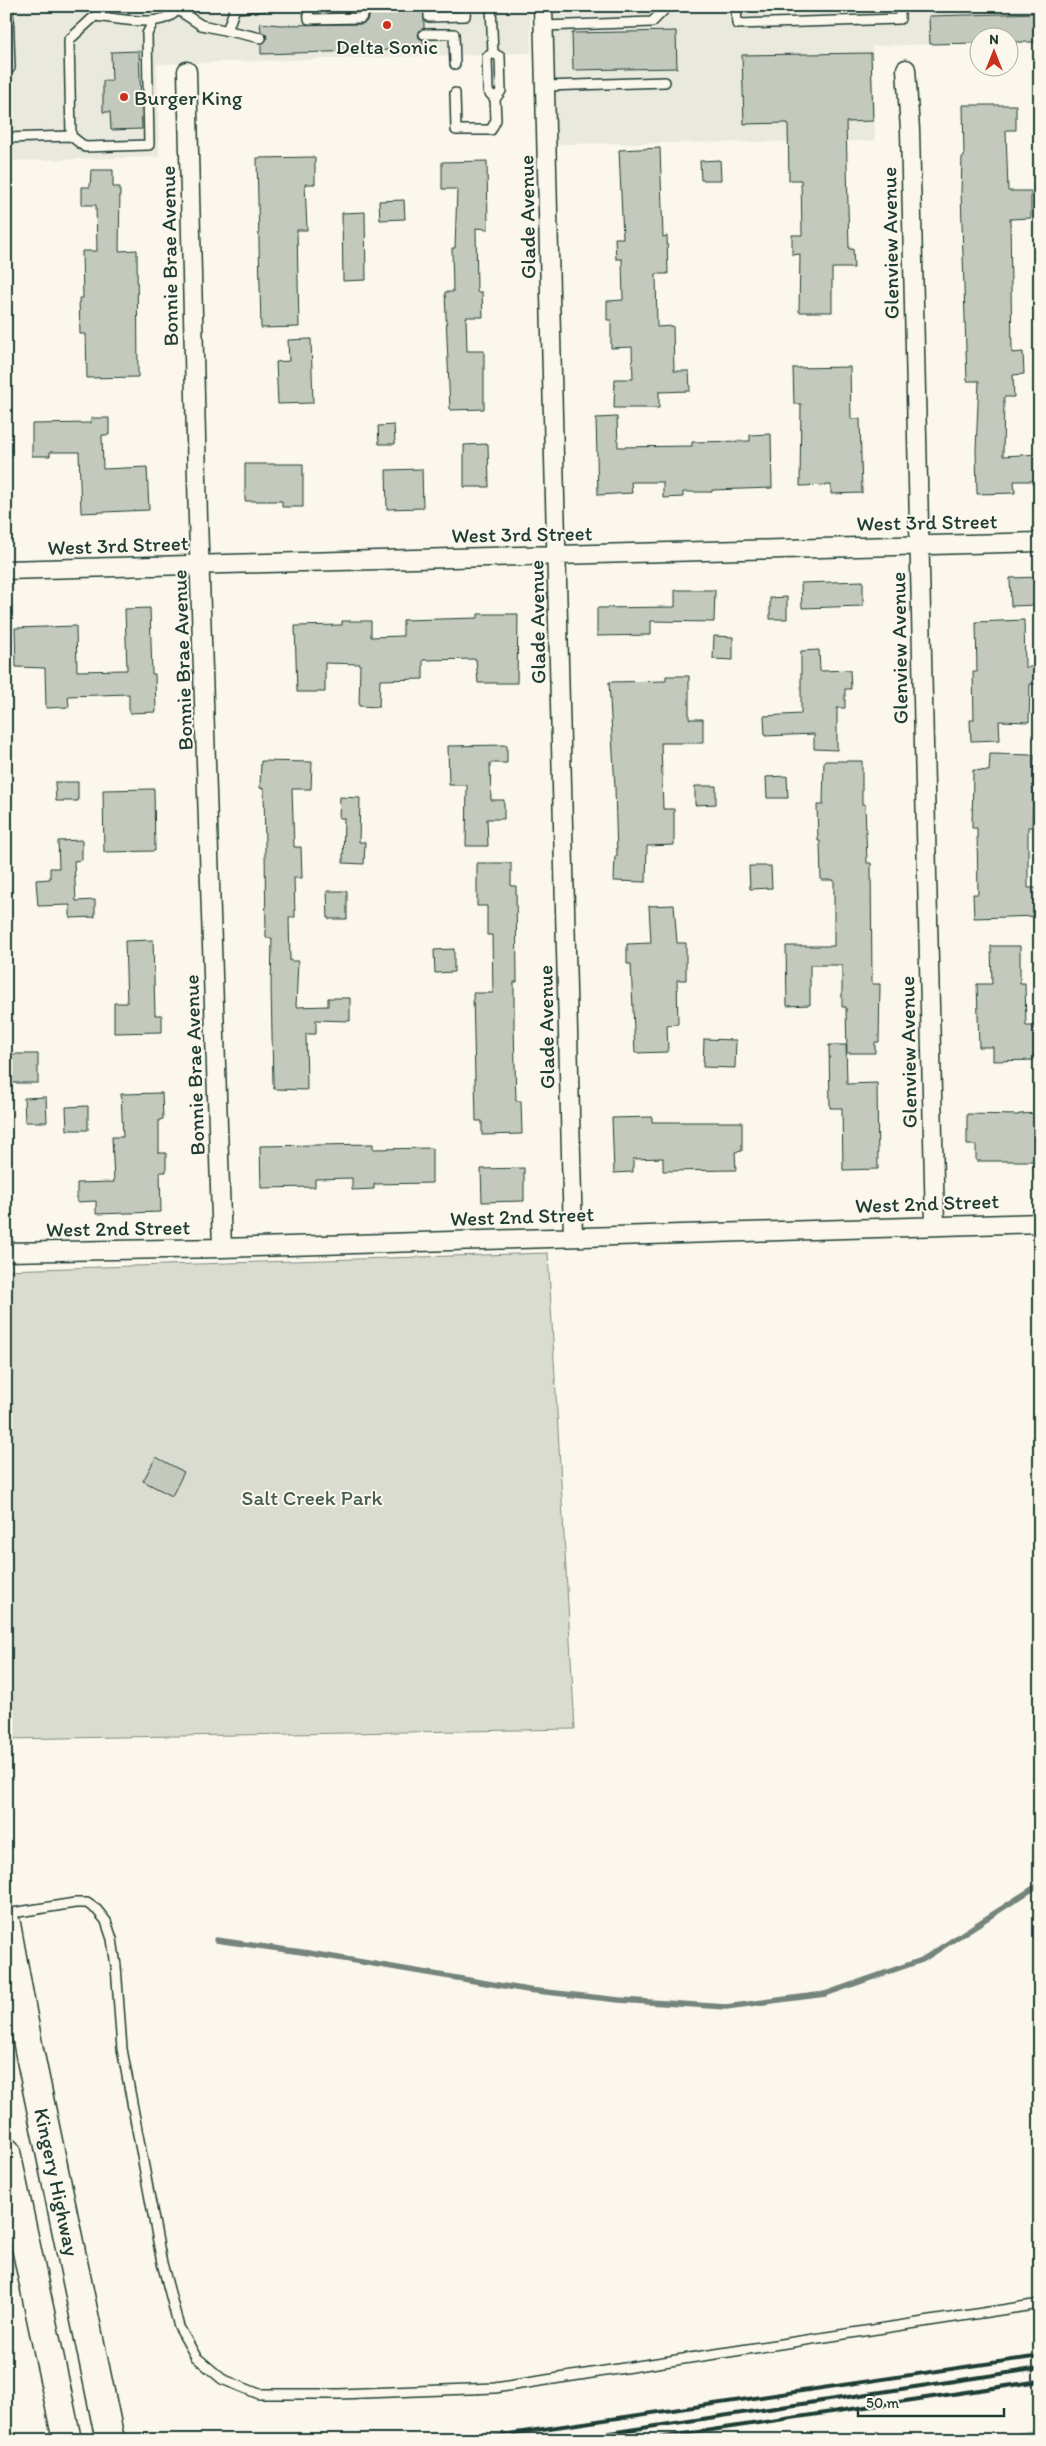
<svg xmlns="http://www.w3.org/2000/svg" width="1046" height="2446" font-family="Itim,sans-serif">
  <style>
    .built { fill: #eae9de }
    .green { fill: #dbdcd1; stroke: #7d8c82 }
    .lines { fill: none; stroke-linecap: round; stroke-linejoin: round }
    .stream { stroke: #74847b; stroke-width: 5.5 }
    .building { fill: #c4c9be; stroke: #1f3d34 }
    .lane-casing { stroke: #1f3d34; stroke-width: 12 }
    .street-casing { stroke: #1f3d34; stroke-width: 21 }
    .highway-casing { stroke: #1f3d34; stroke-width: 31 }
    .lane { stroke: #fbf7ec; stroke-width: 9 }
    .street { stroke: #fbf7ec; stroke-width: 18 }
    .highway { stroke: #fbf7ec; stroke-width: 28 }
    .rail { stroke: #1f3d34; stroke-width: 4 }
    .poi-dot { fill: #c8321e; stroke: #fbf7ec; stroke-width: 2 }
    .labels { text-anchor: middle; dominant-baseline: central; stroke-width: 4; stroke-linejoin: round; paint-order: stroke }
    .poi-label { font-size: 21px; fill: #1f3d34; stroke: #fbf7ec }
    .street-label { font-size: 21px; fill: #1f3d34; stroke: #fbf7ec }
    .park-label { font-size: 21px; fill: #455d53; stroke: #fbf7ec }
  </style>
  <rect width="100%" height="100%" fill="#fbf7ec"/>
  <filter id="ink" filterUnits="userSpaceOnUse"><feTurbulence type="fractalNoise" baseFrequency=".02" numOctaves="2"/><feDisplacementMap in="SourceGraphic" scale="10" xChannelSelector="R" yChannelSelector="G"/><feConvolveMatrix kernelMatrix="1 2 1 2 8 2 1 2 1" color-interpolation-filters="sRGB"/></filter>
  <g filter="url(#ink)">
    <!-- built -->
    <path class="built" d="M6,6H530L531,53L157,64L159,157L6,161Z
      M553,6H1040V41L1009,42L1008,38H978V43L872,46L875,141L557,144Z"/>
    <!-- green -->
    <path class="green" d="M548,1253L575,1729L6,1739V1270Z
      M1040,2430V2440H974Z"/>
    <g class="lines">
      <!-- stream -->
      <path class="stream" d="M216,1940L309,1953L528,1990L619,2000L726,2007L825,1994L922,1960L1040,1884"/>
    </g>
    <!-- building -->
    <path class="building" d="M330,6H363L358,12H330Z
      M367,6H424V28L418,34L419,38L423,40V49L261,54V44L267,39L266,34L261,32L260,23L280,25L362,24L366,22L371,13Z
      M1040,13V42H1008V38H978V43L930,44L929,16Z
      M676,31L677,68L573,70L572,33Z
      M139,51L142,129L111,130L110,112H103V81H112L111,52Z
      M871,53L873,121L846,122L849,249H853L854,268H832V312H799L800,254L792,255V235H802L801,180H789L788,123L744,124L742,55Z
      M963,105H1016V130H1006L1008,191H1031V218L1010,219L1012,353L1023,352L1024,374L1013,375L1014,397H1004L1003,456L1040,454V481H1014L1015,493L977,494L976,450L979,381H967L961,192L962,157H964Z
      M660,148L663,237L667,236L668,274H656L657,327L673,326L674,371H689L690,391L659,392V408H614L615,379H633L632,347L611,348V320H607V301L623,300L622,259H616L615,238H623L619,150Z
      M315,157V184H305L307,230H297L299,327L261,328L257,158Z
      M720,160L721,180H701L700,161Z
      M487,161L488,229L476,228L477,292H482L483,317H466L467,351H484V409L450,410L445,292H453L452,248H455L457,189H442V162Z
      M91,170H113V187H120L119,251L137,250L138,377L87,378L86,334H80L79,298H83L82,251H97L96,205H82V187H90Z
      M404,200L405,219L380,220L379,201Z
      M365,212L366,280L343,281L342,213Z
      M311,339L313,403L278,404L276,362L289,361L288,340Z
      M850,367L851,419H860L862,493L831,494V485L800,486L801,404H794L793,368Z
      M617,417L618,447L692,446V442L750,441V435L771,434L772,488L712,490V492H683V497L663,498V482H631L632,493L598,495L596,418Z
      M91,418H109V435H102L103,469L147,467L149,510L81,513L79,452H50V456H32V424L91,423Z
      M394,425L395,444H379L378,426Z
      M488,444L489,487H464V445Z
      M245,464H303V507H282V501H245Z
      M422,469L423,508L387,509L386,470Z
      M1040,577V605L1011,606L1010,578Z
      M863,581V606L802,608L801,583Z
      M675,590H715L714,622L651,621V635L597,636V608L675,607Z
      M787,597V619H770V598Z
      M150,608L152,674H155L156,712L129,713V694L68,696L69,707L46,708L45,668L16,667L15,628L76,626L77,671L127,670L125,609Z
      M478,614H518L517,683H478L476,659L423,660V679L380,680L379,707L359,706L360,664L325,663V692H297L295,626L342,625V621H371V637L403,636V620L478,618Z
      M1024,620L1025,667H1040V684H1030L1029,722L999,721L1000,740L971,741L970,720H974L973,672H977L976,622Z
      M714,636L733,637V660L713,659Z
      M819,650L820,671L850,670L851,689H845V708H837V750L814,749V734L765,736L764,716L801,714V651Z
      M666,676H689V719H703V743H661L663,809H674V845L647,846L646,882L614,881L615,856H617L615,788L609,682L666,681Z
      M507,745V763H490L491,800H504V819H487L488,846H466L467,785H449L448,746Z
      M990,754L1034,755L1032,827H1028V888H1040V916L974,918L973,894H978L977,828H972L973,770L989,771Z
      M261,761L312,762L311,789H292L294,847H301L302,878H294L295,917H289L290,961H298L296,1007L328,1006V998H350V1021L316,1020V1034H306L307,1090L274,1089L273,1083L271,986L272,938H266L265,848L264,789L260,788Z
      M824,761H862V804H865L867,863H871L872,984H880L879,1042H875V1053H847L846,1007H842V965H810V1005L787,1006L786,946H834V880H821L820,841H818L817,805H823Z
      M787,776L788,798H767L766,777Z
      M55,782H78V801H56Z
      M695,786H716V804L695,805Z
      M154,789L155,851L104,852L103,790Z
      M340,797L360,798L359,842H365L364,864L343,863L344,818H339Z
      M82,840V860L74,861L76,901L95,900V917L70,918V905L38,906L36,880L50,879V868H59L58,841Z
      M477,863H511V886H516L517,982H514V1028L516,1101H521L522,1134L482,1135V1121H476L473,993H493L492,935H487V906H477Z
      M749,866H771L772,888L750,889Z
      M327,891H347V919H328Z
      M674,905L677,943H686V980H677L678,1024L667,1025L668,1052L635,1053L631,964H627V944L651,943L649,906Z
      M153,940L155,1015H162V1032L114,1033V1003H127L125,941Z
      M991,946H1020V983H1025L1026,1026H1034V1060L993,1061V1047H979L977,984H992Z
      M454,949V972L435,973L434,950Z
      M704,1039L736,1040L735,1068L703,1067Z
      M829,1045H846L847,1084L877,1083L878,1169L843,1170L842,1108H830Z
      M6,1054H38V1083H6Z
      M162,1093L163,1119L159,1120V1153H166V1172H160L161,1212L96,1214V1201L77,1202V1183L114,1182L112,1137H123L121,1094Z
      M46,1097L47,1122H25L24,1098Z
      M88,1106V1130H67L66,1107Z
      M1040,1113V1161H976V1145H967V1114L1019,1115V1114Z
      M652,1117V1122H742V1151L735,1152L736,1170L663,1171V1158L633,1159V1172L614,1173L612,1118Z
      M373,1144V1149L432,1148V1183L374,1184V1189L352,1190V1178L315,1179V1187L261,1188L260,1146Z
      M524,1168V1201L482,1202L481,1169Z
      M156,1457L184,1472L172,1496L143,1481Z"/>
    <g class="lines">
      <!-- lane casing -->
      <g class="lane-casing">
        <path id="lane" d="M308,6L309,19L361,18L365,12
          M491,6L493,53L487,57L488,91L495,99
          M736,6L737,24L900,19V6
          M178,10L201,25L261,38
          M429,13V17L465,16L466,6
          M544,26L652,22L663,11V6
          M227,31L235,8L263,6
          M424,34H454L455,64
          M6,68H10L8,6
          M546,86L665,82
          M455,93L456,130H491L496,120L495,99L501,91L500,57L493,53
          M71,136L85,147L149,145L147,34L153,22
          M6,138L71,136L69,40L95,16C118,18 166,31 180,6
          M6,1914L75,1903H87L97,1910L106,1921L112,1939L116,1966L122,2049L162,2263L179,2327L196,2357L222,2379L259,2394H339L495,2388L1040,2304"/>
      </g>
      <!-- street casing -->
      <g class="street-casing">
        <path id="street" d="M543,6L573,1237
          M906,69L910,130L935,1225
          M187,71L198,519L222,1248
          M6,570L1040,542
          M6,1252L222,1248L1040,1223"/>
      </g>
      <!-- highway casing -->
      <g class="highway-casing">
        <path id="highway" d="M6,1924L29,2050L110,2440
          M6,2152L67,2440"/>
      </g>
      <!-- lane -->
      <use href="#lane" class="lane"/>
      <!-- street -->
      <use href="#street" class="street"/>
      <!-- highway -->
      <use href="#highway" class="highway"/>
      <!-- rail -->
      <path class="rail" d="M468,2440L1040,2356
        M563,2440L1040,2368
        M644,2440L1040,2381"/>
    </g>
  </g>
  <!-- markers -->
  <g class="poi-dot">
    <circle cx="387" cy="25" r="5"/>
    <circle cx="124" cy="97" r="5"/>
  </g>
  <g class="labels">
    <!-- poi labels -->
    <g class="poi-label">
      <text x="387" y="46">Delta Sonic</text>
      <text x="134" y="97" text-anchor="start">Burger King</text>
    </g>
    <!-- street labels -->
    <g class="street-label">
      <text transform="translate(527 217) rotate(-91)">Glade Avenue</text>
      <text transform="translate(890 243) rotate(-91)">Glenview Avenue</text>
      <text transform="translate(169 256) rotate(-91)">Bonnie Brae Avenue</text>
      <text transform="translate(927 522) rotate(-1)">West 3rd Street</text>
      <text transform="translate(522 534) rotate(-1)">West 3rd Street</text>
      <text transform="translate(118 545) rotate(-2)">West 3rd Street</text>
      <text transform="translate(537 622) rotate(-91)">Glade Avenue</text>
      <text transform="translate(899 648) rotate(-91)">Glenview Avenue</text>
      <text transform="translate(182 660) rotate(-92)">Bonnie Brae Avenue</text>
      <text transform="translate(546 1027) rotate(-91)">Glade Avenue</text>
      <text transform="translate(908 1052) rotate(-91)">Glenview Avenue</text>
      <text transform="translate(194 1065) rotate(-92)">Bonnie Brae Avenue</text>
      <text transform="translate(927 1203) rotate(-2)">West 2nd Street</text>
      <text transform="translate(522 1216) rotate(-2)">West 2nd Street</text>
      <text transform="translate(118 1228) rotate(-1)">West 2nd Street</text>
      <text transform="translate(57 2182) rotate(78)">Kingery Highway</text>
    </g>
    <!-- park labels -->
    <g class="park-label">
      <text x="312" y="1497">Salt Creek Park</text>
    </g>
  </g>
  <!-- margin -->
  <rect width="1046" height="2446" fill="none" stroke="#fbf7ec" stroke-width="25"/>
  <rect x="12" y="12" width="1021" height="2421" fill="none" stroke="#1f3d34" stroke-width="2" filter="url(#ink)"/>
  <!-- north arrow -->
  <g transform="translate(994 52)"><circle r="24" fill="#fbf7ec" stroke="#a3ada2"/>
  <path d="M0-4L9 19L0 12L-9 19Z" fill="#c8321e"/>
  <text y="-8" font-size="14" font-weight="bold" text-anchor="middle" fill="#1f3d34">N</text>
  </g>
  <!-- scale -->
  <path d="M858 2408v8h146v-8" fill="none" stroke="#1f3d34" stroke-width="2.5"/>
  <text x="866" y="2408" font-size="15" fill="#1f3d34" stroke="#fbf7ec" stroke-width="4" paint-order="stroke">50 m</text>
</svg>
